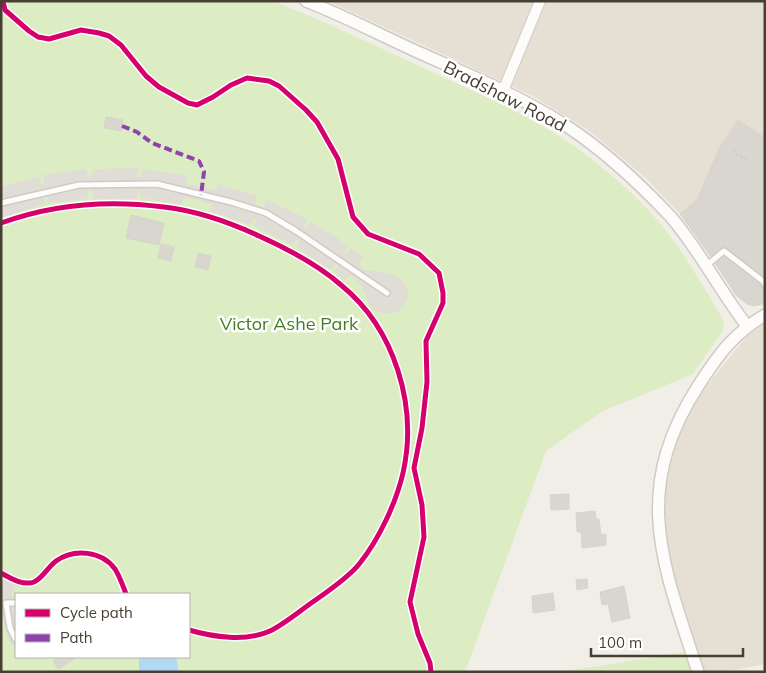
<svg xmlns="http://www.w3.org/2000/svg" width="766" height="673" font-family="Mulish,sans-serif">
  <style>
    .residential { fill: #e5e0d3 }
    .green { fill: #dcedc3; fill-rule: evenodd }
    .parking { fill: #dfddd6 }
    .water { fill: #b2d8f3 }
    .building { fill: #d9d6cf; stroke: #d8d4cc }
    .lines { fill: none; stroke-linecap: round; stroke-linejoin: round }
    .service-casing { stroke: #cecbc4; stroke-width: 8 }
    .minor-casing { stroke: #cecbc4; stroke-width: 12 }
    .tertiary-casing { stroke: #cecbc4; stroke-width: 14 }
    .path { stroke: #d1cec8; stroke-width: 2; stroke-dasharray: 2.5 2.5; stroke-linecap: butt }
    .service { stroke: #fdfcfb; stroke-width: 5 }
    .minor { stroke: #fdfcfb; stroke-width: 10 }
    .tertiary { stroke: #fdfcfb; stroke-width: 11 }
    .quiet { stroke: #8e44ad; stroke-width: 4; stroke-dasharray: 8 4; stroke-linecap: butt }
    .cycleway-casing { stroke: #fff; stroke-width: 8 }
    .cycleway { stroke: #d6006c; stroke-width: 5 }
    .labels { text-anchor: middle; dominant-baseline: central; stroke-width: 5; stroke-linejoin: round; paint-order: stroke }
    .street-label { font-size: 18px; fill: #463f32; stroke: #fff }
    .park-label { font-size: 18px; fill: #417e1f; stroke: #fff }
  </style>
  <rect width="100%" height="100%" fill="#f0eee7"/>
  <!-- residential -->
  <path class="residential" d="M328,1H765V307L762,305L754,306L740,300L680,214L646,178L591,132L533,96Z
    M765,323V664L725,672H703L668,560L662,520L665,484L678,439L694,405L708,384L747,336Z"/>
  <!-- green -->
  <path class="green" d="M1,1H273C324,21 372,44 421,67C460,85 500,102 537,123C579,146 619,179 652,214C680,245 700,282 722,317L724,322L722,332L693,374L603,411L546,451L465,672H1ZM16,594H189V657H16Z
    M691,651L697,672H561Z"/>
  <!-- parking -->
  <path class="parking" d="M138,168L137,177H142V169L187,175L186,184L216,190L218,184L257,196L255,204L260,207L264,206L267,200L307,219L304,228L308,227L311,221L337,238L348,246L344,252L346,254L351,248L363,257L358,263L366,270L390,273L402,279L408,290L407,299L404,305L397,312L390,314L375,311L370,306L363,288L351,275L344,280L334,272L338,266L337,264H335L331,270L296,247L299,242L296,240L293,245L254,226L257,220L255,218L253,219L250,225L210,211L212,204L184,197L181,205L140,198L141,191L137,193V199H93L92,190L88,191V199L48,203L47,196L43,198L45,204L1,218V187L39,176L40,183H44V175L87,169V178L92,176L93,169Z
    M4,577L16,584L11,594L16,597V649L10,643L7,636L1,611V580L3,581Z"/>
  <!-- water -->
  <path class="water" d="M139,657H176L179,672H139Z"/>
  <!-- building -->
  <path class="building" d="M106,117L123,120L121,131L104,128Z
    M738,120L765,138V277L725,247H722L711,256L680,214L697,200L720,147Z
    M131,215L164,223L159,245L126,238Z
    M161,244L174,247L171,261L158,258Z
    M198,253L211,256L208,270L195,267Z
    M724,257L765,289V303L754,306L747,304L736,295L716,264Z
    M569,494V509L551,510L550,495Z
    M595,511L596,519H599L601,535L606,534V545L582,548L581,532H577L576,513Z
    M587,579L588,588L577,590L576,580Z
    M624,586L630,618L612,622L608,604L602,605L600,592Z
    M553,593L555,610L533,613L532,596Z
    M60,657H77L58,669L53,661Z"/>
  <g class="lines">
    <!-- service casing -->
    <g class="service-casing">
      <path id="service" d="M1,203L79,185L157,184L231,202L266,213L296,231L387,293
        M707,265L724,251L764,282L765,285
        M16,603H6L10,628L16,640"/>
    </g>
    <!-- minor casing -->
    <g class="minor-casing">
      <path id="minor" d="M503,91L540,1"/>
    </g>
    <!-- tertiary casing -->
    <g class="tertiary-casing">
      <path id="tertiary" d="M306,1C345,16 382,36 420,53C469,75 520,96 565,125C605,151 639,183 671,217C700,251 720,291 747,326
        M698,672C662,562 630,490 700,383C719,354 734,333 765,315"/>
    </g>
    <!-- path -->
    <path class="path" d="M735,150L734,153L749,161"/>
    <!-- service -->
    <use href="#service" class="service"/>
    <!-- minor -->
    <use href="#minor" class="minor"/>
    <!-- tertiary -->
    <use href="#tertiary" class="tertiary"/>
    <!-- quiet -->
    <path class="quiet" d="M122,126L137,132L152,143L199,161L204,172L201,195"/>
    <!-- cycleway casing -->
    <g class="cycleway-casing">
      <path id="cycleway" d="M3,1L5,10L29,31L38,37L49,39L81,30L99,33L109,36L121,45L146,76L159,87L188,103L197,105L213,97L231,85L247,78L269,81L279,86L306,110L317,122L338,159L353,217L368,234L419,254L439,273L443,293V303L426,341L427,382L422,428L414,468L422,505L424,537L410,602L418,634L430,663L431,672
        M1,223C53,204 110,200 164,207C198,211 229,222 259,236C288,249 317,264 341,285C395,329 418,406 403,473C396,503 379,539 360,563C350,576 330,590 317,599C302,609 285,624 270,631C246,642 213,637 189,630
        M1,573C10,578 23,586 34,582C42,579 48,567 56,561C74,548 102,551 115,569C120,577 123,586 126,594"/>
    </g>
    <!-- cycleway -->
    <use href="#cycleway" class="cycleway"/>
  </g>
  <g class="labels">
    <!-- street labels -->
    <g class="street-label">
      <text transform="translate(505 96) rotate(27)">Bradshaw Road</text>
    </g>
    <!-- park labels -->
    <g class="park-label">
      <text x="289" y="323">Victor Ashe Park</text>
    </g>
  </g>
  <!-- border -->
  <rect width="766" height="673" fill="none" stroke="#463f32" stroke-width="5"/>
  <!-- legend -->
  <rect x="15" y="593" width="175" height="65" fill="#ffffff" stroke="#b5b2ad"/>
  <rect x="25" y="609" width="25" height="8" fill="#d6006c" stroke="#b5b2ad"/>
  <text x="60" y="618" font-size="15" fill="#463f32">Cycle path</text>
  <rect x="25" y="634" width="25" height="8" fill="#8e44ad" stroke="#b5b2ad"/>
  <text x="60" y="643" font-size="15" fill="#463f32">Path</text>
  <!-- scale -->
  <path d="M591 648v8h152v-8" fill="none" stroke="#463f32" stroke-width="2.5"/>
  <text x="598" y="648" font-size="15" fill="#463f32" stroke="#ffffff" stroke-width="4" paint-order="stroke">100 m</text>
</svg>
